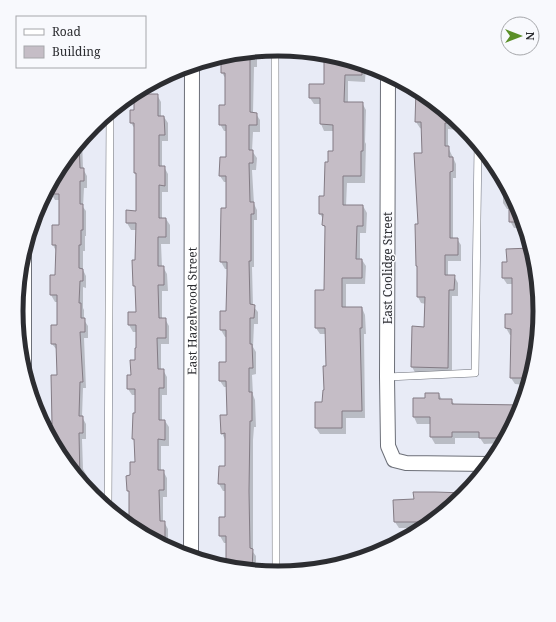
<svg xmlns="http://www.w3.org/2000/svg" width="556" height="622" font-family="'Noto Serif',serif">
  <style>
    .shadow { fill: #0003 }
    .building { fill: #c5bdc6; stroke: #837b84 }
    .lines { fill: none; stroke-linecap: round; stroke-linejoin: round }
    .service-casing { stroke: #6c6f78; stroke-width: 8 }
    .minor-casing { stroke: #6c6f78; stroke-width: 16 }
    .service { stroke: #fff; stroke-width: 7 }
    .minor { stroke: #fff; stroke-width: 14 }
    .labels { text-anchor: middle; dominant-baseline: central; stroke-width: 3; stroke-linejoin: round; paint-order: stroke }
    .street-label { font-size: 12px; fill: #2c2d31; stroke: #f8f9fd }
    .rim { fill: none; stroke: #2c2d31; stroke-width: 5 }
  </style>
  <rect width="100%" height="100%" fill="#e8ebf6"/>
  <!-- shadow -->
  <path class="shadow" d="M256,51L257,54V67H254L253,113L256,114L260,120V132H253L252,151L257,158L256,170H252L254,204L257,210V220H254V267H252L253,306L258,312V324H254L253,347L256,352V374L252,375L253,395L255,400L256,427H254L253,440V552L256,556V571L227,568V543H224L220,536L226,518V491H223L219,484L220,467H226L225,440L222,433L228,416L227,387H224L220,381L227,363V337H225L221,330V312H228V269H225L221,262L222,209H227V182H224L220,176L227,158V131H224L220,124L226,106V79L222,73V56Z
    M325,54L366,65L365,82L348,81V103H362L366,110L365,142L366,144L365,183H347L346,206H363L367,213L366,233H360V260H362L366,266L365,284H346V308H362L365,315L366,334H364L365,418H346V434H320L316,428L323,403L327,367L326,334H320L316,328L325,291L326,229L323,225L324,220L320,214L325,197L329,163L334,152V131H324L321,124V104H314L310,98L324,85Z
    M175,70V77H162Z
    M157,95L161,102V117H164L168,123V141H162V167H164L168,174V192H162V219H166L170,225V244H161L162,267H163L167,274L168,291H162V319H165L169,326V344H161V370H163L167,377V395H162V421H165L169,427V446H161V471H163L167,478V497H163V522H164L168,529V548L130,527V495L128,490L136,463L135,442L133,439L136,395H132L128,389L136,361L137,332H133L129,325L137,313V291L134,285L137,230H131L127,223L137,212V177L135,173V129L131,123L136,111Z
    M416,122H458V130L448,129V147L456,164V178H453V239H457L461,245V261H448V276H454L458,283V296H452V374H416L412,367L413,327L425,328L426,304L421,303L418,297L419,225L423,154L422,129L420,128Z
    M87,133V138H83Z
    M82,138L83,169L87,176V188H84L83,207L86,211V236H85V251H83V270L86,276V288L83,287V308L84,310V320L88,326V338H84L86,388H83L82,417L86,424V439H82L83,469L87,476V488L60,456L59,449H56L50,437L53,425L58,376L57,350L52,344L58,326V302H55L51,295L56,276V251L53,245L60,226V200H55L51,193L52,182L60,165Z
    M503,179L520,211L525,228H514L510,221V209H507L503,203Z
    M532,249L535,260L540,311L535,362L526,392V385L515,384L511,378L512,335H510L506,328V315H513V284H507L503,278L508,263L507,250Z
    M439,394L442,400H451L455,405L522,406L520,411L503,443L484,444L480,438H455V444H435L431,437V424H417L414,417V399H426Z
    M466,493L424,528H399L395,522L415,500Z
    M321,561H352L329,568L321,569Z"/>
  <!-- building -->
  <path class="building" d="M250,52V112L257,113V125H249V150H253V163H249L250,202H254V214H251V261H249L250,304L255,305L254,318H250V344H252L253,368H249V392H252V421H250L249,491L250,548L253,549L252,570L226,568V536H219V517H225V484H218L219,466H225V433L221,434L220,415H227L226,381H219V362H226V330H220V311H226L227,275V262H220L221,208H226V176H219L220,157H226V125H219V105H225V73H221V56Z
    M324,54L362,64V75H345L344,102H363V151H361V176H343V205H363V226H357L356,259H362V278H342V307H362V328H360L362,411H342V428H315V402H322L323,390H324L323,366H326L325,328H315V290H324L325,226L322,225L323,214H319V196H324L325,162H328V151H333V125L320,124V98H309V84H324Z
    M416,89L424,93L460,123H445V146H449V157H453V171L450,172V238H458V255H445V275H455L454,290H449L448,368L411,367L412,326L424,327L425,297H417V266H416L415,224H418L414,153H422L421,122H415Z
    M134,94H158V116H164L165,135H159V166H165V186L159,185V218H166V237H158V266H164V285H158L159,318H166V338H157L158,369H164V388H159V420H165V440L158,439V470H164V490H159L160,521H165V540H154L129,526V491H127L126,476L130,475V462H135L134,439H132L133,413H135V389H127V375H131L130,360H135V348H136V325H128V312H136L135,286H133L132,260H135L136,223H126V210L136,211V173H134V123H130V110H134Z
    M79,142L80,168H84V181H80V204H83V230H81V245H79V268L83,269V281H80L79,303H81V318H85V332H80L83,382H80L79,416H83V433H79L80,480L60,456L49,436V424H52L51,375H57L56,344H51V325H57V295H50V275H55L56,245H52V225H59V194H50L51,183L60,165Z
    M509,191L520,211L523,222H509Z
    M531,248L535,260L537,277L536,309H540V311L538,329H534L533,358H535V362L530,378H510L511,329L505,328V314H512V278H502V262H507L506,249Z
    M425,393H439V399H452V404L522,405L520,411L506,438H479V432H452V437H430V417H413V398H425Z
    M413,492H435L466,493L431,522H394L393,500L414,499Z"/>
  <g class="lines">
    <!-- service casing -->
    <g class="service-casing">
      <path id="service" d="M275,49L276,573
        M387,377L475,373L478,144
        M108,509L110,112"/>
    </g>
    <!-- minor casing -->
    <g class="minor-casing">
      <g id="minor">
        <path d="M388,74L387,377L388,446L394,460L406,463L490,464"/>
        <path d="M24,372V249"/>
        <path id="s1" d="M191,557L192,65"/>
      </g>
    </g>
    <!-- service -->
    <use href="#service" class="service"/>
    <!-- minor -->
    <use href="#minor" class="minor"/>
  </g>
  <g class="labels">
    <!-- street labels -->
    <g class="street-label">
      <text transform="translate(387 268) rotate(-90)">East Coolidge Street</text>
      <text stroke="none"><textPath href="#s1" startOffset="246">East Hazelwood Street</textPath></text>
    </g>
  </g>
  <!-- crop -->
  <path d="M0 0H556V622H0ZM23 311a255 255 0 1 1 510 0a255 255 0 1 1-510 0Z" fill="#f8f9fd" fill-rule="evenodd"/>
  <path class="rim" d="M23 311a255 255 0 1 1 510 0a255 255 0 1 1-510 0Z"/>
  <!-- legend -->
  <rect x="16" y="16" width="130" height="52" fill="#f8f9fd" stroke="#a6a7ab"/>
  <rect x="24" y="29" width="20" height="6" fill="#ffffff" stroke="#a6a7ab"/>
  <text x="52" y="36" font-size="12" fill="#2c2d31">Road</text>
  <rect x="24" y="46" width="20" height="12" fill="#c5bdc6" stroke="#a6a7ab"/>
  <text x="52" y="56" font-size="12" fill="#2c2d31">Building</text>
  <!-- north arrow -->
  <g transform="translate(520 36) rotate(90)"><circle r="19" fill="#f8f9fd" stroke="#a6a7ab"/>
  <path d="M0-3L7 15L0 10L-7 15Z" fill="#5b8f28"/>
  <text y="-6" font-size="11" font-weight="bold" text-anchor="middle" fill="#2c2d31">N</text>
  </g>
</svg>
